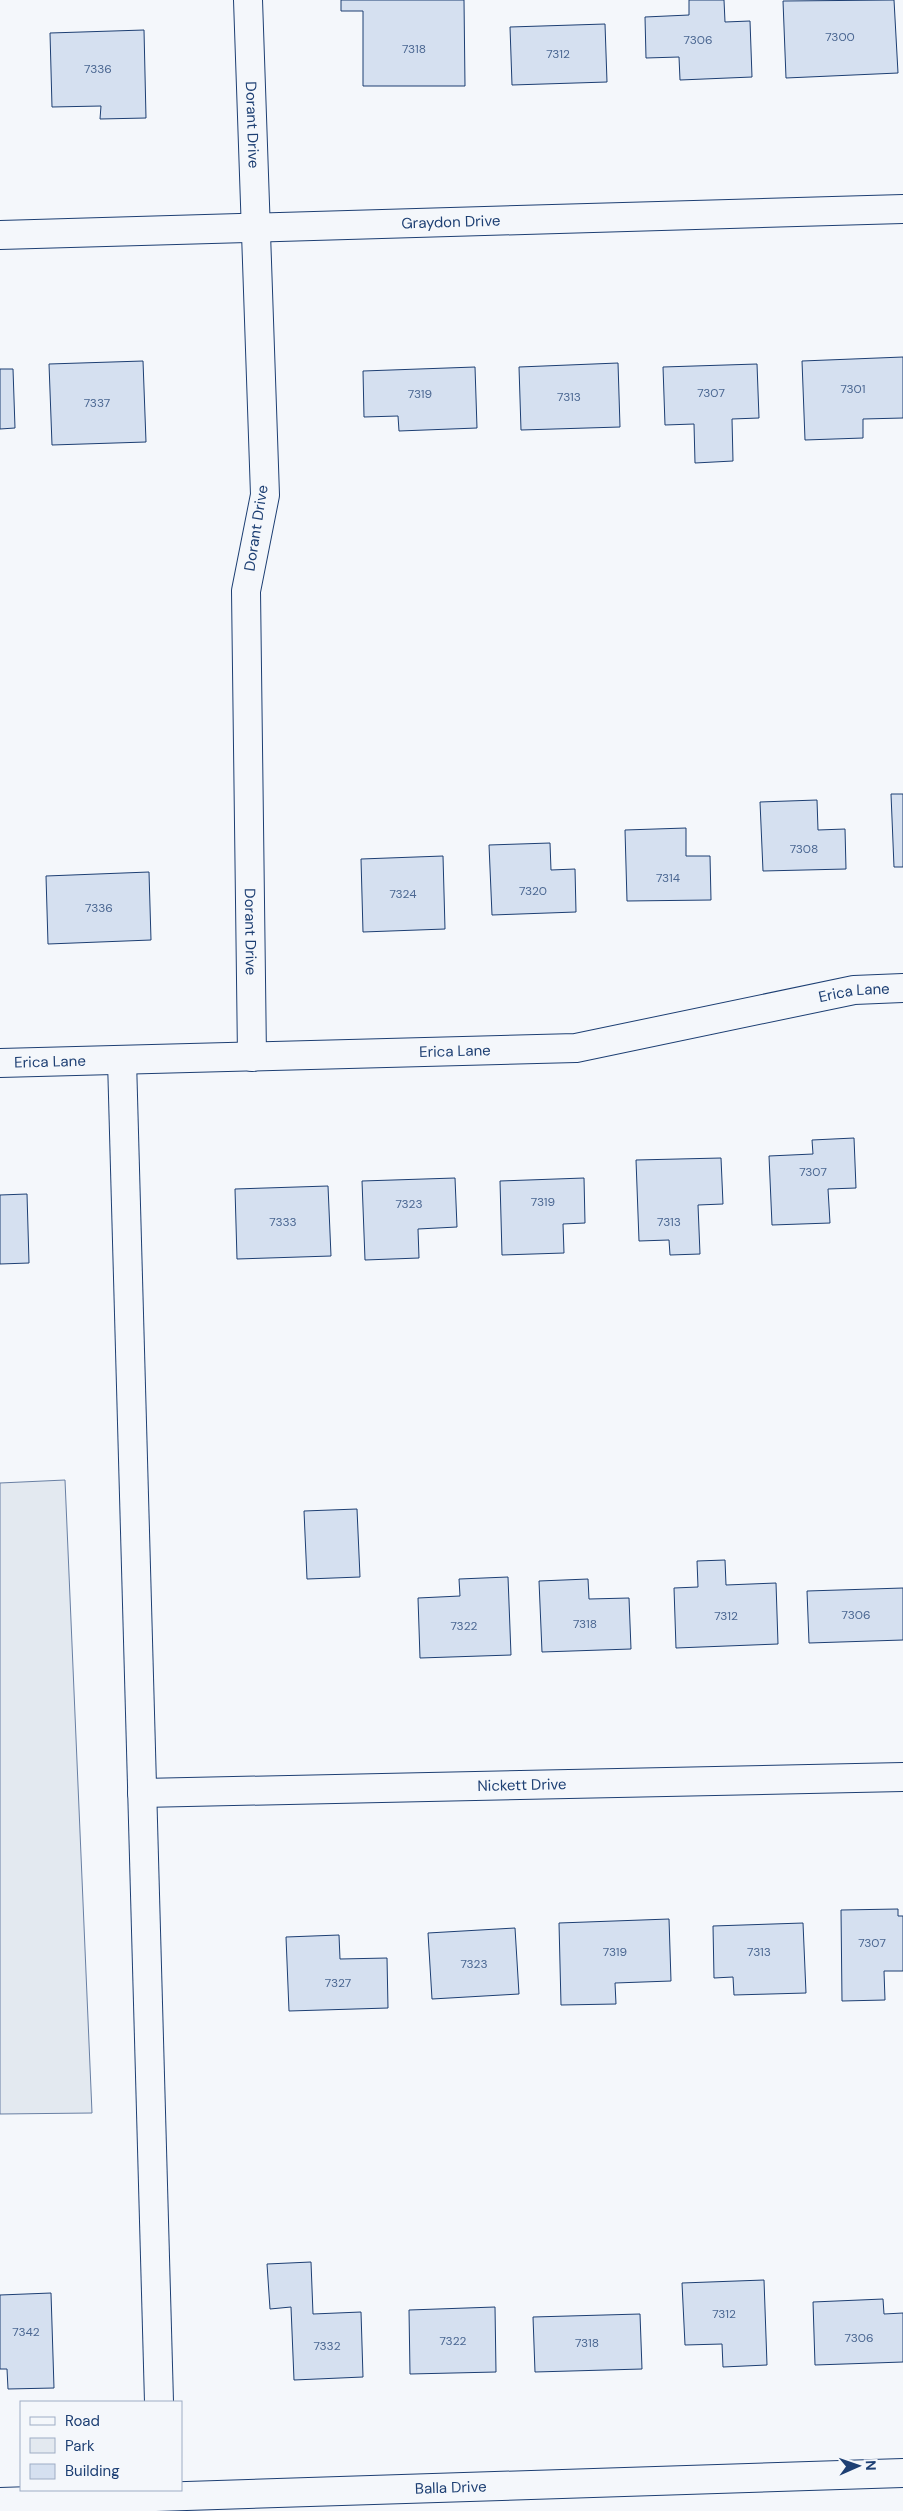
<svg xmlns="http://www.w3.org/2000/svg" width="903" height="2511" font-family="'DM Sans',sans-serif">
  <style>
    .green { fill: #e3e9f0; stroke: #687fa3 }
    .building { fill: #d5e0f0; stroke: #1d3f73 }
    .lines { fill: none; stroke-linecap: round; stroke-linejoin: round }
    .street-casing { stroke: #1d3f73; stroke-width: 30 }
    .street { stroke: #f4f7fb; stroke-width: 28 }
    .labels { text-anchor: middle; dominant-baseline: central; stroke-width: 4; stroke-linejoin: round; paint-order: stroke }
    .number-label { font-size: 12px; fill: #4b6792 }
    .street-label { font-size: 15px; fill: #1d3f73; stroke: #f4f7fb }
  </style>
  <rect width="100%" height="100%" fill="#f4f7fb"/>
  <!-- green -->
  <path class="green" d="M65,1480L92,2113L0,2114V1483Z"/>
  <!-- building -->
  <path class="building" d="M341,0H464L465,86H363V11H341Z
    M689,0H724L725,22L750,21L752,77L680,80L679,57L646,58L645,17L689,15Z
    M894,0L898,73L786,78L783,1Z
    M605,24L607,82L512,85L510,27Z
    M144,30L146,118L100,119L101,106L52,107L50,33Z
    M903,357V418L863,419V438L805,440L802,361Z
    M143,361L146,442L52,445L49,364Z
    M618,363L620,427L521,430L519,367Z
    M757,364L759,418L732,419L733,461L695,463L694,424L665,425L663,367Z
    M475,367L477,428L399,431L398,416L364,417L363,371Z
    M0,369H13L15,428L0,429Z
    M891,794H903V867H894Z
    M817,800L818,830L845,829L846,869L763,871L760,802Z
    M686,828V856H710L711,900L627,901L625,830Z
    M550,843L551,870L575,869L576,912L492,915L489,845Z
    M443,856L445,929L363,932L361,859Z
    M149,872L151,940L48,944L46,876Z
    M854,1138L856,1188L828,1189L830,1223L772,1225L769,1156L813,1154L812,1140Z
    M721,1158L723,1204L698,1205L700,1254L670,1255L669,1240L639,1241L636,1160Z
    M455,1178L457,1227L418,1229L419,1258L365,1260L362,1181Z
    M584,1178L585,1223L563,1224L564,1253L502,1255L500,1181Z
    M328,1186L331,1256L237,1259L235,1189Z
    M27,1194L29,1263L0,1264V1195Z
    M357,1509L360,1577L307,1579L304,1511Z
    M725,1560L726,1585L776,1583L778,1644L676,1648L674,1588L698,1587L697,1561Z
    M508,1577L511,1655L420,1658L418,1598L460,1596L459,1579Z
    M588,1579L589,1599L629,1598L631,1649L542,1652L539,1581Z
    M903,1588V1640L809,1643L807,1591Z
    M898,1909V1916H903V1971H884L885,2000L842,2001L841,1910Z
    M669,1919L671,1981L615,1983L616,2004L561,2005L559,1923Z
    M803,1923L806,1993L734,1995L733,1977L714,1978L713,1926Z
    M515,1928L519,1994L432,1999L428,1933Z
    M339,1935L340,1959L387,1958L388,2008L289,2011L286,1937Z
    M311,2262L313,2314L361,2312L363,2377L294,2380L291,2307L270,2309L267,2264Z
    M764,2280L767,2365L723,2367L722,2344L685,2345L682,2283Z
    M51,2293L54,2388L8,2389L7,2369H0V2295Z
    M883,2299L884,2314L903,2313V2362L815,2365L813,2302Z
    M495,2307L496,2372L410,2374L409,2310Z
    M640,2314L642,2369L535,2372L533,2317Z"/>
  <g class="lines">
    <!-- street casing -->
    <g class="street-casing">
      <g id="street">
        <path id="s1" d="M248,0L265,495L246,591L252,1057"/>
        <path id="s2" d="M0,235L903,209"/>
        <path d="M122,1060L159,2402"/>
        <path id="s3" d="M0,1063L576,1048L854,990L903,988"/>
        <path id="s4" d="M142,1793L903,1777"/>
        <path id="s5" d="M0,2502L903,2473"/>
      </g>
    </g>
    <!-- street -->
    <use href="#street" class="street"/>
  </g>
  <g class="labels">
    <!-- number labels -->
    <g class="number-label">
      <text x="840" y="37">7300</text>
      <text x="698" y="40">7306</text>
      <text x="414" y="49">7318</text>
      <text x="558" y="54">7312</text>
      <text x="98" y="69">7336</text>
      <text x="853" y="389">7301</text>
      <text x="711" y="393">7307</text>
      <text x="420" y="394">7319</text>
      <text x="569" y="397">7313</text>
      <text x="97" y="403">7337</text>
      <text x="804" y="849">7308</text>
      <text x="668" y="878">7314</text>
      <text x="533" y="891">7320</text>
      <text x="403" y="894">7324</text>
      <text x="99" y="908">7336</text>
      <text x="813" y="1172">7307</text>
      <text x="543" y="1202">7319</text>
      <text x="409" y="1204">7323</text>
      <text x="283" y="1222">7333</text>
      <text x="669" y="1222">7313</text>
      <text x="856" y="1615">7306</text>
      <text x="726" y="1616">7312</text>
      <text x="585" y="1624">7318</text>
      <text x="464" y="1626">7322</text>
      <text x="872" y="1943">7307</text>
      <text x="615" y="1952">7319</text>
      <text x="759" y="1952">7313</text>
      <text x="474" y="1964">7323</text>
      <text x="338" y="1983">7327</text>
      <text x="724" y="2314">7312</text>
      <text x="26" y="2332">7342</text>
      <text x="859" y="2338">7306</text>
      <text x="453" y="2341">7322</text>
      <text x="587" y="2343">7318</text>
      <text x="327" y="2346">7332</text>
    </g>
    <!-- street labels -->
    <g class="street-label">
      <text stroke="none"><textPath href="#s1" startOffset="125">Dorant Drive</textPath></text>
      <text stroke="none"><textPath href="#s2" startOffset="451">Graydon Drive</textPath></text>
      <text transform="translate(256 528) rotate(-81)">Dorant Drive</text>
      <text stroke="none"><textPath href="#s1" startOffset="934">Dorant Drive</textPath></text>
      <text stroke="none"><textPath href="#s3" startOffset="860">Erica Lane</textPath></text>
      <text stroke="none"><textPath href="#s3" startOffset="455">Erica Lane</textPath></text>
      <text stroke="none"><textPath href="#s3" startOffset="50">Erica Lane</textPath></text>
      <text stroke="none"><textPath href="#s4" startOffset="380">Nickett Drive</textPath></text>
      <text stroke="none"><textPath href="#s5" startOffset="451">Balla Drive</textPath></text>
    </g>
  </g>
  <!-- legend -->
  <rect x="20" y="2401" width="162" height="90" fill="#f4f7fb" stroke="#9eadc5"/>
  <rect x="30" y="2417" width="25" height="8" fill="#f4f7fb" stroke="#9eadc5"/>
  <text x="65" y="2426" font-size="15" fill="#1d3f73">Road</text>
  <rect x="30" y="2438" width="25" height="15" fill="#e3e9f0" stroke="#9eadc5"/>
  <text x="65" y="2451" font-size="15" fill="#1d3f73">Park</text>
  <rect x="30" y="2464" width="25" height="15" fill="#d5e0f0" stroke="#9eadc5"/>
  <text x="65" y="2476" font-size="15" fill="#1d3f73">Building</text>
  <!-- north arrow -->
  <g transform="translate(858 2466) rotate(88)" stroke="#f4f7fb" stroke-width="4" paint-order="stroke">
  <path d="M0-4L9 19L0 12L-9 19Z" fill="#1d3f73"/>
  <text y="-8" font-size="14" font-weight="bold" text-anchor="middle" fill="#1d3f73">N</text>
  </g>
</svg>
